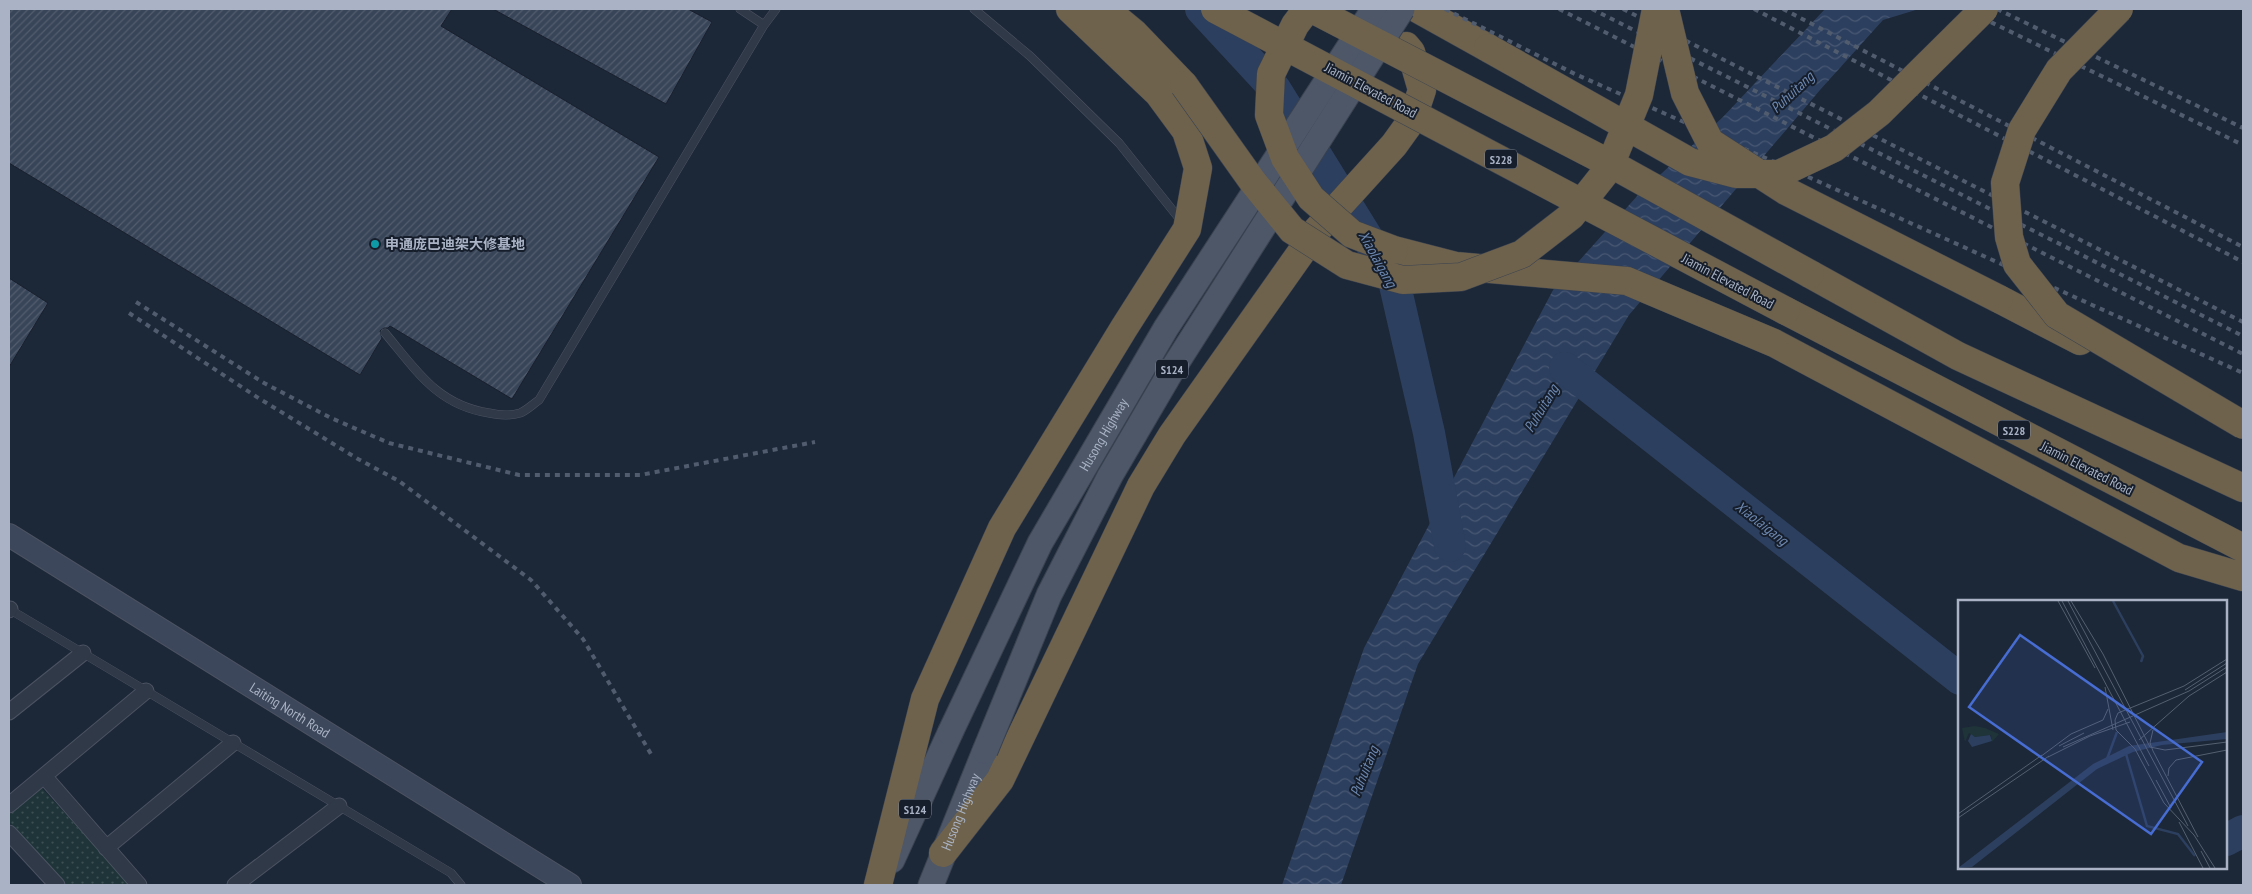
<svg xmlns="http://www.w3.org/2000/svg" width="2252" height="894" font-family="'PT Sans Narrow','Noto Sans SC',sans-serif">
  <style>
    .grass { fill: url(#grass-dots) }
    .water { fill: url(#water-waves) }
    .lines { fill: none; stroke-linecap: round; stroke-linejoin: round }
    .river { stroke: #2c3f5e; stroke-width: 32 }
    .building { fill: url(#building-hatch); stroke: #18202d }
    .lane-casing { stroke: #4b5362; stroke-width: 9 }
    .street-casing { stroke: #4b5362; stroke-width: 17 }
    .secondary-casing { stroke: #4b5362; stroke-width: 24 }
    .primary-casing { stroke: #394250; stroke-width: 27 }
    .highway-casing { stroke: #3b4351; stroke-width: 29 }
    .lane { stroke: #303947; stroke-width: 8 }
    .street { stroke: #303947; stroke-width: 15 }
    .secondary { stroke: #3d475b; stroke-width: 22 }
    .primary { stroke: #4d5768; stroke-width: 25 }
    .highway { stroke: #6e624c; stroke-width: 28 }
    .rail { stroke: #515c6f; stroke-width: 4; stroke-dasharray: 5 5; stroke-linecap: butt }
    .primary-bridge-casing { stroke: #394250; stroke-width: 27; stroke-linecap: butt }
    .highway-bridge-casing { stroke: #3b4351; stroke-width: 29; stroke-linecap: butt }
    .primary-bridge { stroke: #4d5768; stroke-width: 25 }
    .highway-bridge { stroke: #6e624c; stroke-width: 28 }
    .culture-dot { fill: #0f9aa8; stroke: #161e2b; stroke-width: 2 }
    .labels { text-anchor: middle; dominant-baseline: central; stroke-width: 4; stroke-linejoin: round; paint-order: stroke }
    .shield { fill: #161e2b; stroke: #7d8697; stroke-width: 1 }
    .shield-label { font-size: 12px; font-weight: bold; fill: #a9b3c5 }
    .street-label { font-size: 14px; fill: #a9b3c5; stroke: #161e2b }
    .poi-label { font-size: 14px; font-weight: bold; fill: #a9b3c5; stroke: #161e2b; text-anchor: start }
    .water-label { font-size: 15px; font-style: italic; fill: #6d88b1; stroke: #161e2b }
    .inset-river { fill: none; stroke: #2c3f5e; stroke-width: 2.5 }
    .inset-road { fill: none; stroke: #545f70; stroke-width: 1 }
    .view { fill: #476cd2; fill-opacity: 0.15; stroke: #476cd2; stroke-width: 2.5 }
    .inset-edge { fill: none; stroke: #a9b3c5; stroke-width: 2.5 }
  </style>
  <defs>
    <pattern id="grass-dots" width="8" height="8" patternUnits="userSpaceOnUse" patternTransform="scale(1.25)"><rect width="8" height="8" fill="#1e3438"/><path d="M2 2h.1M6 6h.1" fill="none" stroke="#3c4f53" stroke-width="1.8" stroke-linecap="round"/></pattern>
    <pattern id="water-waves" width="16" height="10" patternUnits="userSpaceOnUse" patternTransform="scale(1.25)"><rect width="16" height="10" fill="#2c3f5e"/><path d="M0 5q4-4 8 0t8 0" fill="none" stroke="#485874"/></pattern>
    <pattern id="building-hatch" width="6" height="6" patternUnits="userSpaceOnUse" patternTransform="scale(1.25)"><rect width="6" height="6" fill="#384458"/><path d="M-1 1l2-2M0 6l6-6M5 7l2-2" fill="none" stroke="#525d6e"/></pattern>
  </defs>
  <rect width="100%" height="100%" fill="#1c2737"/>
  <!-- grass -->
  <path class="grass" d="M40,786L130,885H66L9,822V815Z"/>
  <!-- water -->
  <path class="water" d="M1825,9H1919L1883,20L1820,90L1629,315L1418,664L1341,885H1282L1364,648L1553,290L1638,195L1722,118Z"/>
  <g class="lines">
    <!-- river -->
    <path class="river" d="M1201,9L1275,89L1394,281L1429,433L1450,546
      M1565,368L1960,679
      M2226,840L2243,831"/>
  </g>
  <!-- building -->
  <path class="building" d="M9,9H452L441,26L659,157L512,399L390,326L388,328H384L380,331L382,338L360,375L9,163Z
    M493,9H688L712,22L666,104Z
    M9,278L48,303L9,367Z"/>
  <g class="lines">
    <!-- lane casing -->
    <g class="lane-casing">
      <path id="lane" d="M740,9L764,25
        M974,9L1030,56L1119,143L1182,222
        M385,333C416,370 437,405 489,413C498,415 510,416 520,413C526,411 533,404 539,400L764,25L776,9
        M9,609L451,873L461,885"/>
    </g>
    <!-- street casing -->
    <g class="street-casing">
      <path id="street" d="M9,610L10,609
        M9,712L83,653
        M44,776L139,885
        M9,805L146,691
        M9,833L57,885
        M106,848L233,743
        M235,885L339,806"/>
    </g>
    <!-- secondary casing -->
    <g class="secondary-casing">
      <g id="secondary">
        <path id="s1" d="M9,535L570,885"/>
      </g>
    </g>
    <!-- primary casing -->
    <g class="primary-casing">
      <g id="primary">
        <path d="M892,860L950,733"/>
        <path id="s2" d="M931,885L985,751"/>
      </g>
    </g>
    <!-- highway casing -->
    <g class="highway-casing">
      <path id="highway" d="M1105,9L1134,33L1184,85
        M1418,9L1488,48
        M1394,250L1456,266L1627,281L1774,343L2179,558L2243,577
        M1810,274L1958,356L2243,488
        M1999,299L2080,341
        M1786,311L2243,548
        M943,853L1000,780L1141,486L1172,435L1317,230L1394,145L1412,120L1422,90L1411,52L1406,46
        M878,885L925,699L1002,528L1124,328L1187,229L1198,168L1186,131L1158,93L1070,9"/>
    </g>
    <!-- lane -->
    <use href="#lane" class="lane"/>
    <!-- street -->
    <use href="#street" class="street"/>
    <!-- secondary -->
    <use href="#secondary" class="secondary"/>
    <!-- primary -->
    <use href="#primary" class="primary"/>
    <!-- highway -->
    <use href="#highway" class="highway"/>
    <!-- rail -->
    <path class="rail" d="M1445,9L1575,74L1804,175L2243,373
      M1559,9L2243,354
      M1592,9L2243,336
      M1623,9L2243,322
      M1754,9L2243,262
      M1783,9L2243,247
      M1964,9L2243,145
      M1997,9L2243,128
      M136,302L264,383L331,418L389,443L519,475H640L815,442
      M129,313L260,399L358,459L399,481L531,580L583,639L651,754"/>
    <!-- primary-bridge casing -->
    <g class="primary-bridge-casing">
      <g id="primary-bridge">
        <path id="s3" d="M950,733L1040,543L1166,328L1374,9"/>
        <path d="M985,751L1049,595L1110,476L1172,370L1402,9"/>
      </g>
    </g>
    <!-- highway-bridge casing -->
    <g class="highway-bridge-casing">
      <path id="highway-bridge" d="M1215,9L1786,311
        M1307,9L1295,25L1271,74L1269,115L1285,158L1311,198L1352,234L1394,250
        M1312,9L1622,170L1810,274
        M1665,9L1685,93L1710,142L1786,191L1999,299
        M2119,9L2059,70L2022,130L2005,183L2009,237L2017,264L2057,315L2243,425
        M1488,48L1690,162L1736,174H1779L1834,148L1879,113L1984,9
        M1184,85L1253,182L1292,230L1347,265L1403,280L1461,277L1522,254L1571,216L1609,168L1639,95L1656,9"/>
    </g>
    <!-- primary-bridge -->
    <use href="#primary-bridge" class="primary-bridge"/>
    <!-- highway-bridge -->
    <use href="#highway-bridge" class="highway-bridge"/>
  </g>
  <!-- markers -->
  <circle class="culture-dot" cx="375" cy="244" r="5"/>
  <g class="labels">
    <!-- shield labels -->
    <g class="shield">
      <rect x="1485" y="149.5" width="32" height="19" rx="4"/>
      <rect x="1156" y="359.5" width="32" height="19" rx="4"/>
      <rect x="1998" y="420.5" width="32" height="19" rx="4"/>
      <rect x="899" y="799.5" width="32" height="19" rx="4"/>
    </g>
    <g class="shield-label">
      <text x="1501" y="159">S228</text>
      <text x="1172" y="369">S124</text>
      <text x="2014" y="430">S228</text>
      <text x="915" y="809">S124</text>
    </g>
    <!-- street labels -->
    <g class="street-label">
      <text transform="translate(1371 90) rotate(28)">Jiamin Elevated Road</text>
      <text transform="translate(1728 281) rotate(28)">Jiamin Elevated Road</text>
      <text stroke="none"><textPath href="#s3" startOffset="336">Husong Highway</textPath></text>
      <text transform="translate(2087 468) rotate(27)">Jiamin Elevated Road</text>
      <text stroke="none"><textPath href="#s1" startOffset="331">Laiting North Road</textPath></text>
      <text stroke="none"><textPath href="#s2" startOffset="79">Husong Highway</textPath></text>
    </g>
    <!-- poi labels -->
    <g class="poi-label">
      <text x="385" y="244">申通庞巴迪架大修基地</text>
    </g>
    <!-- water labels -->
    <g class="water-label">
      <text transform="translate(1792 92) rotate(-43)">Puhuitang</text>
      <text transform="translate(1378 259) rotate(61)">Xiaolaigang</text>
      <text transform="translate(1541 408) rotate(-59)">Puhuitang</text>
      <text transform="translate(1762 523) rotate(38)">Xiaolaigang</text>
      <text transform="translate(1364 771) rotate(-68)">Puhuitang</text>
    </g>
  </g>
  <!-- overview -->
  <g transform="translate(1958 600)">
    <rect width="269" height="269" fill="#1c2737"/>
    <path d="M17,126L27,128L41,134L34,142L33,135L17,137L11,133L7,142L4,128Z" fill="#1e3438"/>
    <path d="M269,132V139L204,145L175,152L139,169L14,267L0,268L135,164L171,146ZM13,134L17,137L32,135L34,141L14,147L10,141Z" fill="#2c3f5e"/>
    <path class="inset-river" d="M155,1L185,56L183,62M168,154L189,226L220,234L237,256M149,159L159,132"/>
    <path class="inset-road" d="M100,1L137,68M104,1L191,166M110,1L230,226M113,1L145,54L192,147L207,150L269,142M147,87L155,130M227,90L269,63M195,130L192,143L195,151L240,237M181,140L231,96L269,72M101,146L126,133M105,147L231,91L269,67M82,157L113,134L145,120L150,109M90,157L132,136L172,122M210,176L211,168L218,160L269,150M198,180L213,208M0,214L84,155M0,218L91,156M221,222L245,268M243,251L252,268M257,268L236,235L206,203L177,149L158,130L157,120L160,113L226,86L269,59"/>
    <path class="view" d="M62,35L244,162L193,234L11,107Z"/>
    <rect width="269" height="269" class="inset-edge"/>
  </g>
  <!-- border -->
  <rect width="2252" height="894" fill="none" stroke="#a9b3c5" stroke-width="20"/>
</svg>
